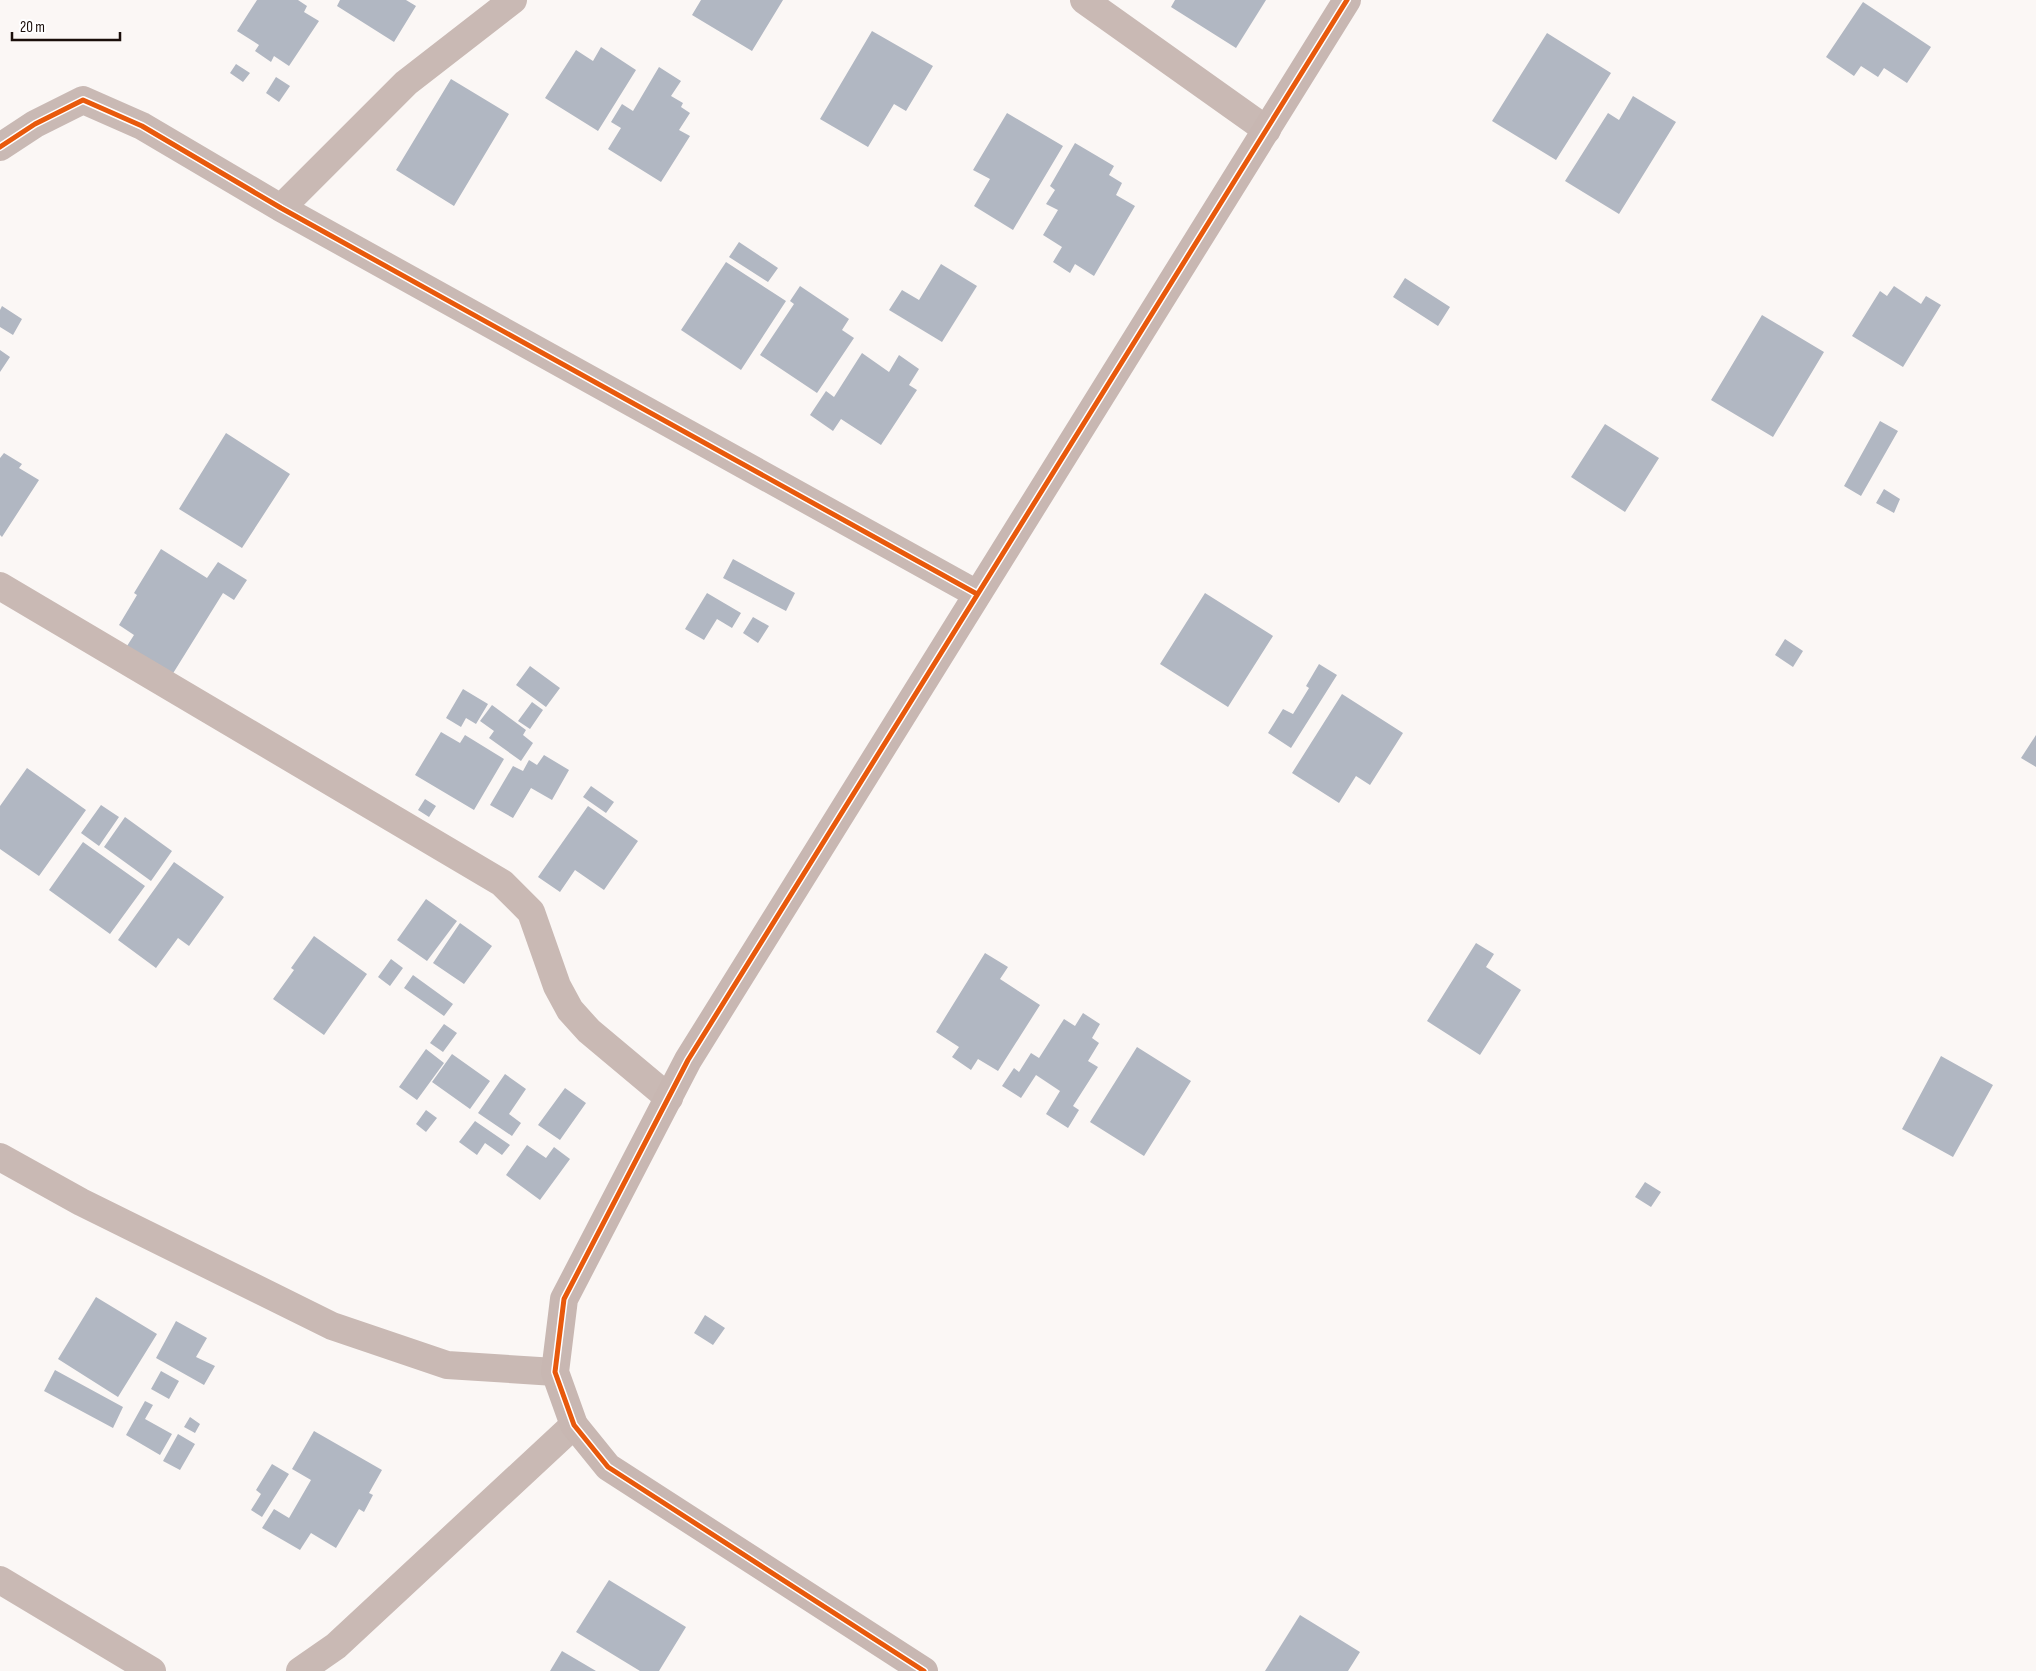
<svg xmlns="http://www.w3.org/2000/svg" width="2036" height="1671" font-family="'Sofia Sans Condensed',sans-serif">
  <style>
    .building { fill: #b1b7c2 }
    .lines { fill: none; stroke-linecap: round; stroke-linejoin: round }
    .street { stroke: #c9b9b4; stroke-width: 28 }
    .secondary { stroke: #c8b7b2; stroke-width: 28 }
    .cycleway-casing { stroke: #fff; stroke-width: 8 }
    .cycleway { stroke: #e8590c; stroke-width: 5 }
  </style>
  <rect width="100%" height="100%" fill="#fbf7f5"/>
  <!-- building -->
  <path class="building" d="M257,0H298L307,6L304,12L319,21L289,66L274,56L271,62L255,51L259,45L237,31Z
    M340,0H406L416,6L394,42L337,6Z
    M701,0H783L752,51L692,15Z
    M1175,0H1266L1236,48L1171,7Z
    M1863,2L1931,47L1907,83L1884,68L1878,77L1861,66L1854,76L1826,57Z
    M872,31L933,66L906,111L894,104L868,147L820,119Z
    M1547,33L1611,73L1556,160L1492,121Z
    M601,47L636,70L598,131L545,98L576,50L593,61Z
    M236,64L250,73L243,82L230,73Z
    M659,67L681,81L671,96L683,103L681,107L690,113L679,130L690,136L661,182L608,149L621,128L611,122L622,104L633,111Z
    M276,77L290,86L279,102L266,93Z
    M451,79L509,114L454,206L396,170Z
    M1633,96L1676,122L1619,214L1565,181L1608,113L1619,120Z
    M1007,113L1063,146L1013,230L974,206L990,179L973,170Z
    M1075,143L1114,166L1109,175L1122,183L1116,195L1135,206L1094,276L1075,264L1070,273L1053,262L1062,247L1043,235L1058,210L1046,204L1055,190L1050,186Z
    M739,242L778,268L768,282L729,257Z
    M726,262L786,301L741,370L681,330Z
    M941,264L977,286L942,342L889,310L902,290L919,300Z
    M1405,278L1450,307L1438,326L1393,297Z
    M800,286L849,319L842,330L854,338L817,393L760,355L794,304L790,301Z
    M1894,286L1921,304L1926,296L1941,305L1903,367L1852,336L1880,291L1887,296Z
    M2,306L22,319L13,335L0,327V310Z
    M1762,315L1824,352L1773,437L1711,400Z
    M0,350L10,357L0,372Z
    M862,353L889,372L899,355L919,369L909,385L917,390L881,445L841,419L833,431L810,415L826,391L834,397Z
    M1880,421L1898,431L1861,496L1844,486Z
    M1605,424L1659,458L1625,512L1571,477Z
    M226,433L290,474L242,548L179,509Z
    M4,453L22,464L19,468L39,480L2,537L0,535V458Z
    M1884,489L1900,499L1894,513L1876,503Z
    M161,549L207,578L218,562L247,580L234,600L223,593L172,675L127,646L134,635L119,625L137,595L134,593Z
    M733,559L795,593L786,611L723,578Z
    M707,593L741,613L732,628L717,619L704,640L685,629Z
    M1205,593L1273,636L1228,707L1160,664Z
    M753,617L769,626L758,643L743,633Z
    M1785,639L1803,651L1793,667L1775,655Z
    M1319,664L1337,675L1291,748L1268,733L1283,709L1293,714L1309,688L1306,686Z
    M530,666L560,688L546,707L516,685Z
    M463,689L488,704L476,724L466,718L461,727L446,718Z
    M1342,694L1403,733L1370,785L1356,776L1339,803L1292,773Z
    M532,702L543,710L530,729L518,721Z
    M492,705L526,730L523,735L533,743L521,761L489,738L494,731L480,721Z
    M441,732L460,743L465,735L504,759L474,810L415,775Z
    M2036,735V767L2021,758Z
    M544,755L569,770L552,800L531,788L513,818L490,805L513,766L523,771L529,760L537,765Z
    M27,768L86,810L39,876L0,849V806Z
    M591,786L614,802L606,813L583,797Z
    M425,799L436,806L429,817L418,810Z
    M101,805L119,817L99,846L81,833Z
    M588,806L638,841L604,890L575,870L560,892L538,877Z
    M125,817L172,851L151,881L104,847Z
    M83,842L145,886L110,934L49,890Z
    M174,862L224,897L189,946L178,938L156,968L118,940Z
    M426,899L457,921L427,961L397,940Z
    M460,923L492,946L464,984L433,963Z
    M314,936L367,974L324,1035L273,999L294,970L291,968Z
    M1476,943L1494,954L1486,967L1521,990L1480,1055L1427,1021Z
    M985,953L1008,967L1000,979L1040,1005L998,1071L978,1059L971,1070L952,1057L959,1047L936,1032Z
    M391,959L403,968L390,986L378,977Z
    M413,975L453,1004L444,1016L404,988Z
    M1083,1013L1100,1024L1092,1038L1099,1043L1088,1061L1098,1067L1073,1106L1079,1110L1068,1128L1046,1114L1060,1091L1036,1075L1021,1098L1002,1086L1014,1068L1019,1072L1031,1053L1039,1058L1064,1019L1075,1026Z
    M444,1024L457,1033L443,1052L430,1043Z
    M1137,1047L1191,1081L1144,1156L1090,1122Z
    M426,1049L444,1063L417,1100L399,1087Z
    M452,1054L490,1081L470,1109L432,1082Z
    M1941,1056L1993,1085L1953,1157L1902,1129Z
    M505,1074L526,1089L509,1114L521,1123L512,1136L478,1113Z
    M565,1088L586,1103L560,1140L538,1125Z
    M426,1110L437,1118L426,1132L416,1124Z
    M475,1121L510,1145L502,1155L485,1143L477,1155L459,1142Z
    M527,1145L546,1158L554,1147L570,1159L540,1200L506,1175Z
    M1645,1182L1661,1192L1651,1207L1635,1197Z
    M96,1297L157,1334L118,1397L58,1359Z
    M705,1315L725,1328L713,1345L694,1333Z
    M176,1321L207,1338L196,1357L215,1366L204,1385L156,1358Z
    M55,1370L123,1407L113,1428L44,1391Z
    M161,1371L179,1381L169,1399L151,1389Z
    M145,1401L153,1405L145,1419L172,1434L160,1455L126,1435Z
    M190,1417L200,1424L195,1433L184,1427Z
    M314,1431L382,1470L369,1493L373,1495L364,1512L359,1509L336,1548L311,1533L300,1550L262,1528L274,1509L289,1518L311,1480L292,1469Z
    M178,1434L195,1444L180,1470L163,1461Z
    M272,1464L289,1474L262,1517L251,1510L261,1494L256,1490Z
    M609,1580L686,1627L659,1671H640L576,1632Z
    M1300,1615L1360,1652L1348,1671H1265Z
    M562,1651L596,1671H550Z"/>
  <g class="lines">
    <!-- street -->
    <path class="street" d="M1084,0L1267,130
      M0,147L35,124L83,100L142,126L281,208L977,594
      M281,208L406,83L513,0
      M0,586L502,883L531,912L557,986L570,1010L589,1031L669,1098
      M0,1157L81,1202L332,1326L447,1365L555,1372
      M0,1580L152,1671
      M300,1671L336,1646L574,1425"/>
    <!-- secondary -->
    <path class="secondary" d="M924,1671L608,1467L574,1425L555,1372L564,1299L688,1060L1347,0"/>
    <!-- cycleway casing -->
    <g class="cycleway-casing">
      <path id="cycleway" d="M0,147L35,124L83,100L142,126L281,208L977,594
        M924,1671L608,1467L574,1425L555,1372L564,1299L688,1060L1347,0"/>
    </g>
    <!-- cycleway -->
    <use href="#cycleway" class="cycleway"/>
  </g>
  <!-- scale -->
  <path d="M12 32v8h108v-8" fill="none" stroke="#1a0e0a" stroke-width="2.5"/>
  <text x="20" y="32" font-size="15" fill="#1a0e0a" stroke="#ffffff" stroke-width="4" paint-order="stroke">20 m</text>
</svg>
